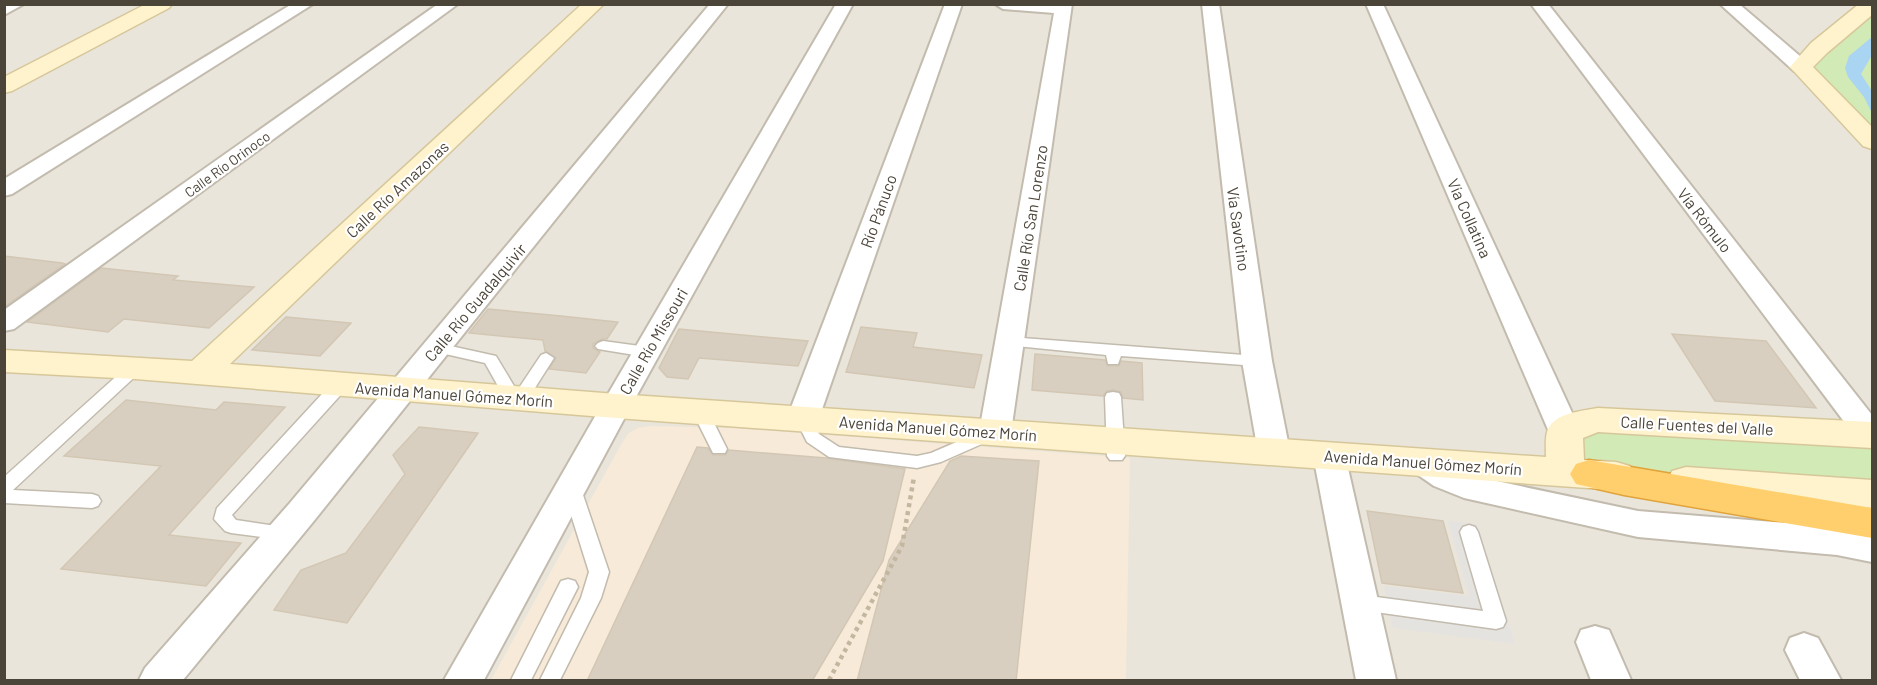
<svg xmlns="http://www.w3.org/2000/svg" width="1877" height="685" font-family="Barlow,sans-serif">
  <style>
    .residential { fill: #eae5da }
    .commercial { fill: #f7ead8 }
    .green { fill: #d2eab5 }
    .parking { fill: #e5e3e0 }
    .water { fill: #a9d4f2 }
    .building { fill: #d8cfc1; stroke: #d3c7b4; stroke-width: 1.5 }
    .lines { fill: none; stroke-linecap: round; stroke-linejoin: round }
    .lane-casing { stroke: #c2bbae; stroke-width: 3 }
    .street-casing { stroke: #c2bbae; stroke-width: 4 }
    .secondary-casing { stroke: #d6c79b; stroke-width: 3 }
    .highway-casing { stroke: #e0a43c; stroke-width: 3 }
    .path { stroke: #c4b79f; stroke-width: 4.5; stroke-dasharray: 4 4; stroke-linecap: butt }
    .lane { fill: #fff; fill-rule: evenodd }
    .street { fill: #fff; fill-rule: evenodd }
    .secondary { fill: #fff3cd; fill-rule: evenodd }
    .highway { fill: #ffcf6e; fill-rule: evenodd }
    .labels { text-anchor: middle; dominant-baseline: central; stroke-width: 4.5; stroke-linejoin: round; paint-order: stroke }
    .far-street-label { font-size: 14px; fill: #4b4439; stroke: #fff }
    .street-label { font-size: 16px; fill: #4b4439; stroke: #fff }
  </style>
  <rect width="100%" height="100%" fill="#f6f3ec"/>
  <!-- residential -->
  <path class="residential" d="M4,5H1872V680H5Z"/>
  <!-- commercial -->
  <path class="commercial" d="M650,426L735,428L1130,458L1126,680H491L623,441L629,433L638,428Z"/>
  <!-- green -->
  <path class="green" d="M1869,5H1872V141L1801,67Z
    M1598,420L1872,432V494L1565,472V432Z"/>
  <!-- parking -->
  <path class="parking" d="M1448,521L1477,524L1515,644L1393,628L1384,586L1469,596Z"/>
  <!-- water -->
  <path class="water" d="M1872,37V55L1861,74L1872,91V113L1864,97L1848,77L1845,68L1849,56Z"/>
  <!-- building -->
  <path class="building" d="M4,256L62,263L65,264L4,307Z
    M101,268L178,276L173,280L254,287L209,328L124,319L108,332L27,322Z
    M488,309L561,316L618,322L607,339H602L593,344V348L600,352L586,373L549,369L556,358L545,351L543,340L469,333Z
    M286,317L351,323L320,356L252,350Z
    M861,327L917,333L913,347L982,355L974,388L846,372Z
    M679,329L808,341L798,366L699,358L688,379L667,377L659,368Z
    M1672,334L1766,341L1816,408L1715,401Z
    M1035,354L1105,360L1108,366H1119L1121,361L1142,363L1143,400L1123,398L1121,392L1113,390L1107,391L1103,396L1032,390Z
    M126,400L216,410L224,402L285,407L169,535L241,543L206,586L61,569L161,466L64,456Z
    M419,427L478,433L347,623L274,610L301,570L346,553L405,474L393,455Z
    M697,447L708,448L713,455H725L729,450L826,458L905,469L883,561L812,681H587Z
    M961,456L1039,461L1016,681H857L889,560L950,461Z
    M1367,511L1443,521L1463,593L1382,583Z"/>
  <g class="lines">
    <!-- lane casing -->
    <g class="lane-casing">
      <path id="lane" d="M1010,337L1257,356L1265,361L1257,366L1121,356L1118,364H1108L1106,355L1005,345L1003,342Z
        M603,341L647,347L655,352L647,357L598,349L595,346L598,343Z
        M437,343L496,356L517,391L541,355L546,353L554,358L526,402H507L485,363L432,351L429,348Z
        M135,363L143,368L140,372L13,490L92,494L98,496L101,501L98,506L92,508L4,503V477L130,364Z
        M340,380L346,381L348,385L346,389L232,515L236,520L290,528L293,533L290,538L284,540L231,533L225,531L214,519L217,508L334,381Z
        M1113,392L1119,393L1121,397L1125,456L1122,460H1110L1107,456L1105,397L1107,393Z
        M700,405L706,407L727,449L725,453H713L692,411L694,407Z
        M803,412L809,414L819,434L839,447L917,456L931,453L987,429L993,431L995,435L993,439L941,462L917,468L829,457L807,442L795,418L797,414Z
        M571,480L577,481L580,486L609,572L601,598L560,680H540L581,598L589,572L562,486L565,481Z
        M1469,525L1475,527L1478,532L1506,621L1503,627L1496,629L1354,609L1351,603L1354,597L1361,595L1483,611L1460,532L1463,527Z
        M568,579L575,581L578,587L531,680H511L561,581Z"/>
    </g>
    <!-- street casing -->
    <g class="street-casing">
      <path id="street" d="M4,4H24L4,15Z
        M292,4H313L12,194L4,196V179Z
        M438,4H458L14,329L4,331V310Z
        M710,4H728L313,522L183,680H139L145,668L289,504Z
        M836,4H853L631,406L484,680H444L601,406Z
        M945,4H962L819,418L814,426L803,429L792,426L787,418Z
        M995,4H1072L1011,432L1006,440L995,443L984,440L979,432L1054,13L1003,9Z
        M1202,4H1219L1272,361L1290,452L1285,460L1274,463L1263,460L1258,452L1242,361Z
        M1366,4H1383L1581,432L1576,440L1565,443L1554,440L1549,432Z
        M1531,4H1548L1872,415V446L1860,443Z
        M1720,4H1739L1808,63L1811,67L1808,71H1794Z
        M1329,443L1340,447L1345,455L1396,680H1356L1313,455L1318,447Z
        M1422,450L1482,478L1638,511L1837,527L1872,534V562L1837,555L1638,537L1464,498L1434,486L1411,470L1406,462L1411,454Z
        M1595,626L1609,630L1631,680H1591L1576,642L1581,630Z
        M1804,633L1818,638L1841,680H1800L1785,650L1790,638Z"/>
    </g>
    <!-- secondary casing -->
    <g class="secondary-casing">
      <path id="secondary" d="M146,4H172L169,8L12,91L4,93V77Z
        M582,4H604L230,364L616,394L1546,457C1546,450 1545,440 1547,432C1552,413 1582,411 1598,408L1872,422V448L1598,432L1583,438L1584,460L1616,462L1630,466L1635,476L1630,486L1616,490L616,418L135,379L4,372V350L192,361Z
        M1859,4H1872V15L1827,53L1813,67L1872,127V149L1863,146L1790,67L1811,43Z
        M1686,467L1872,480V508L1686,495L1672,491L1667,481L1672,471Z"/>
    </g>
    <!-- highway casing -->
    <g class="highway-casing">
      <path id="highway" d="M1589,460L1872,508V538L1624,495L1576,484L1570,474L1576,464Z"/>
    </g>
    <!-- path -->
    <path class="path" d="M829,680L902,546L914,477"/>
    <!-- lane -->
    <use href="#lane" class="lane"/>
    <!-- street -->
    <use href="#street" class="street"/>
    <!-- secondary -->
    <use href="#secondary" class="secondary"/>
    <!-- highway -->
    <use href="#highway" class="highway"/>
  </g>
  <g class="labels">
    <!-- far-street labels -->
    <g class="far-street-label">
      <text transform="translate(227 164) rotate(-36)">Calle Río Orinoco</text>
    </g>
    <!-- street labels -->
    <g class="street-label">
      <text transform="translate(397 189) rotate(-43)">Calle Río Amazonas</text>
      <text transform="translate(878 211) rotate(-70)">Río Pánuco</text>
      <text transform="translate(1030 218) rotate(-81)">Calle Río San Lorenzo</text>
      <text transform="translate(1470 218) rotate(66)">Vía Collatina</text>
      <text transform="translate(1705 220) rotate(52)">Vía Rómulo</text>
      <text transform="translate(1239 229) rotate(82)">Vía Savotino</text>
      <text transform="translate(475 302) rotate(-50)">Calle Río Guadalquivir</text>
      <text transform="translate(653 341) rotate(-60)">Calle Río Missouri</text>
      <text transform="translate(454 394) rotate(4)">Avenida Manuel Gómez Morín</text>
      <text transform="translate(1697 425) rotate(3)">Calle Fuentes del Valle</text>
      <text transform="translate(938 428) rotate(4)">Avenida Manuel Gómez Morín</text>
      <text transform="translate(1423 462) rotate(4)">Avenida Manuel Gómez Morín</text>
    </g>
  </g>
  <!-- border -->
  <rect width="1877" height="685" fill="none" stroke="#4b4439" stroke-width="12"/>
</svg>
